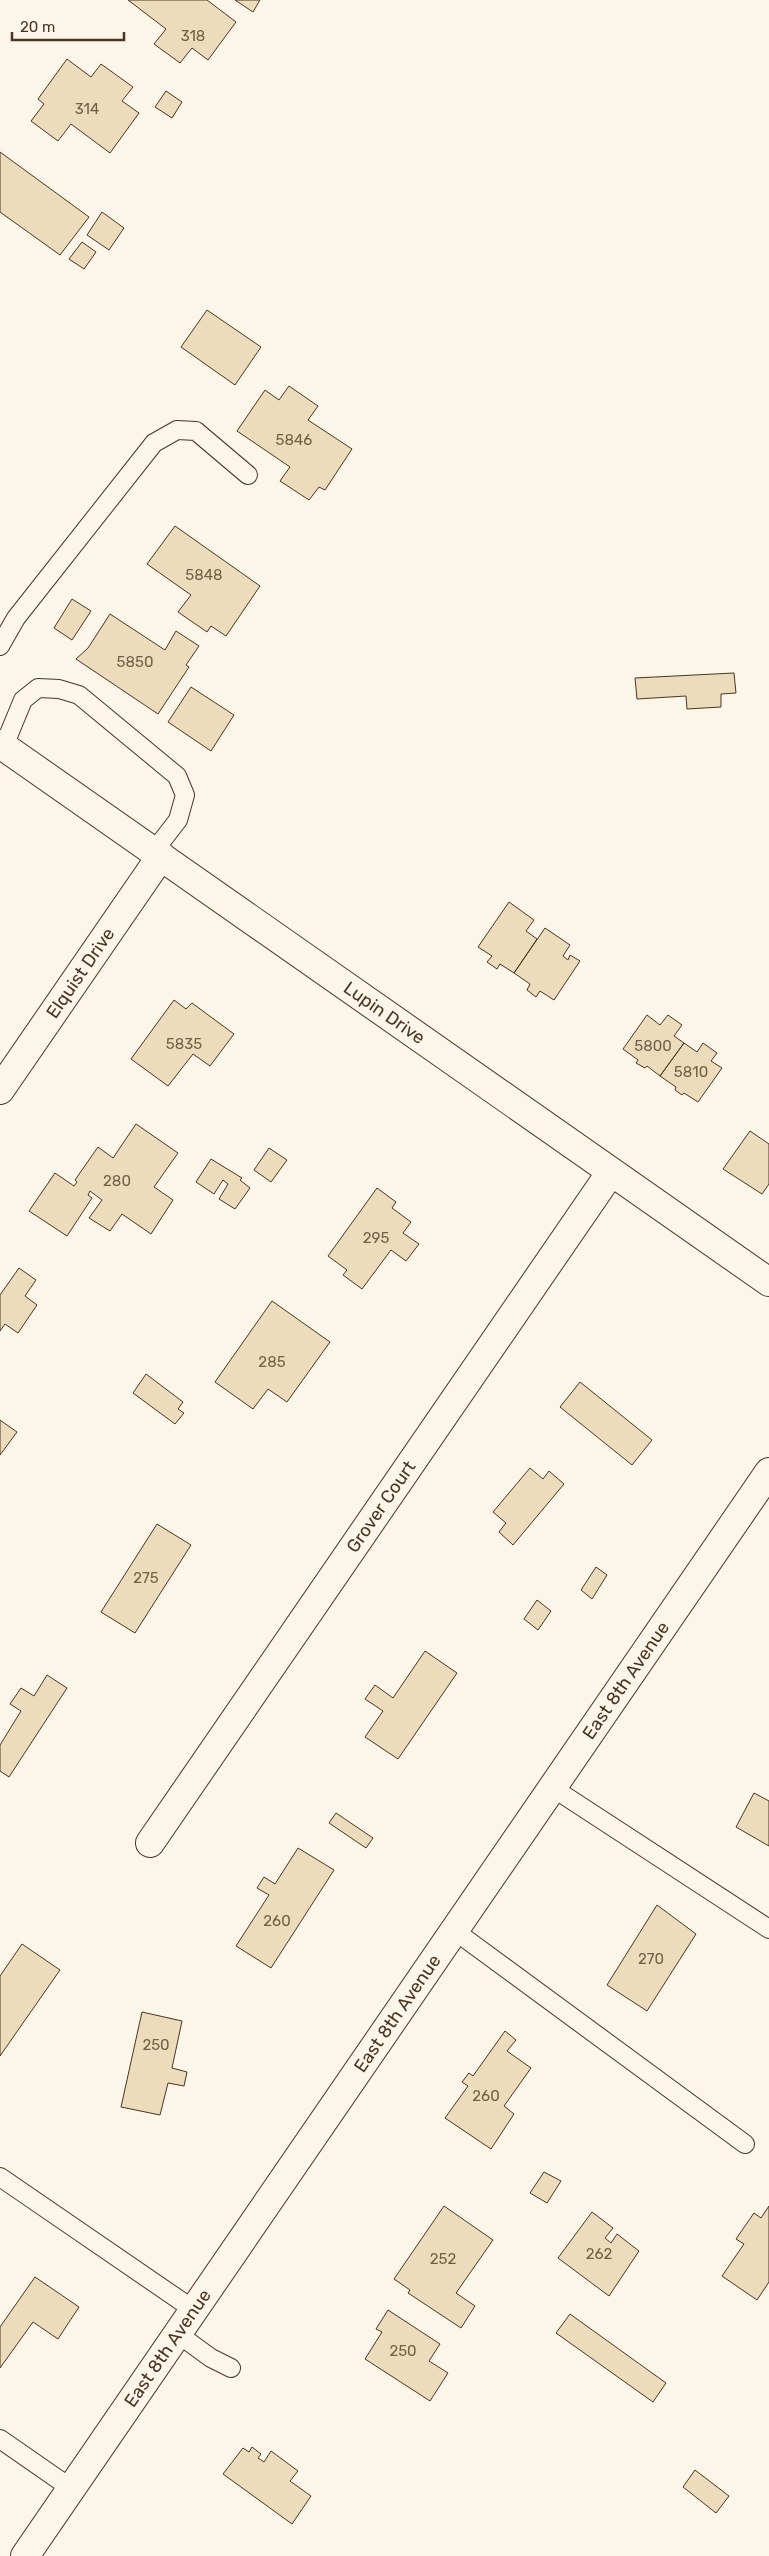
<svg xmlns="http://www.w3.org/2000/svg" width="769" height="2556" font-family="Rubik,sans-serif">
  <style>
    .building { fill: #ecdcbc; stroke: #4a3520 }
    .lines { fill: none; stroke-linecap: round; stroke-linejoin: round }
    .lane-casing { stroke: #4a3520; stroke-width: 20 }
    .street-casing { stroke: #4a3520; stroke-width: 30 }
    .secondary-casing { stroke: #4a3520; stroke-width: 30 }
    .lane { stroke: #fbf6e9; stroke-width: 18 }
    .street { stroke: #fbf6e9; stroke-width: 28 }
    .secondary { stroke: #fbf6e9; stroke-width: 28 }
    .labels { text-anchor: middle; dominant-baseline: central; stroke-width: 4; stroke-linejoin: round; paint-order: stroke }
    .number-label { font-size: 15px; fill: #725f47 }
    .street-label { font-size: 18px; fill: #4a3520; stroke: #fbf6e9 }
  </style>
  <rect width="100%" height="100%" fill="#fbf6e9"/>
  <!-- building -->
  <path class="building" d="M128,0H207L236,22L208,60L192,48L180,63L154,44L166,29Z
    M235,0H260L253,12Z
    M67,59L91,77L101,64L133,87L122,101L139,113L110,153L71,124L58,141L31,121L44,104L38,99Z
    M166,91L182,102L172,118L155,107Z
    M0,152L89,217L60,255L0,212Z
    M102,212L124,228L109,250L87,235Z
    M82,242L96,252L84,269L69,259Z
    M207,310L261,347L235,385L181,347Z
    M289,386L318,406L308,420L352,449L325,490L319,487L309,500L280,481L290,467L237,431L265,390L279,400Z
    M175,526L260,586L226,636L211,626L207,632L178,612L191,595L147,564Z
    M72,599L91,611L72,640L54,628Z
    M110,614L165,650L176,631L199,646L186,665L189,667L158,714L76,659L88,648Z
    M734,673L736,693L721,694V707L687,709L686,696L637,699L635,678Z
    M191,687L234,715L211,751L168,722Z
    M509,902L534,920L526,931L537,939L514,973L500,964L497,969L487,962L492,956L478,947Z
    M545,928L570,945L563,956L568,960L570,955L580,961L554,1000L540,991L536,997L527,990L530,984L514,973Z
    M174,1000L186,1009L192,1003L234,1034L210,1066L193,1054L168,1086L131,1059Z
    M647,1015L660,1025L668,1015L682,1025L674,1036L684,1043L660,1076L647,1066L645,1068L636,1063L638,1060L623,1049Z
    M684,1043L697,1052L703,1043L717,1053L711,1061L722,1068L698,1102L684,1093L682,1095L675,1090L676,1087L660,1076Z
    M136,1124L178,1153L154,1187L173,1200L151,1234L122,1214L110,1231L89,1218L102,1200L90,1191L88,1195L92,1198L67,1236L29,1211L55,1173L74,1186L77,1182L75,1180L98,1147L113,1158Z
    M750,1131L769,1144V1184L762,1194L723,1169Z
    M269,1148L287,1160L271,1182L254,1170Z
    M211,1159L242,1178L240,1180L250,1188L235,1209L219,1199L228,1184L223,1180L214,1194L196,1182Z
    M377,1188L396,1202L392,1208L411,1222L403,1233L419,1244L406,1261L391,1250L362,1289L343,1275L347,1270L328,1256Z
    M19,1268L36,1280L25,1296L37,1305L18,1333L5,1324L0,1331V1295Z
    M272,1301L330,1342L287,1402L268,1389L253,1409L215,1382Z
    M146,1374L183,1402L178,1409L184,1413L175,1424L133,1393Z
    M580,1382L652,1440L632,1465L560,1407Z
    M0,1420L17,1432L0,1455Z
    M530,1468L543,1479L549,1471L564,1484L513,1545L499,1532L506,1523L493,1512Z
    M157,1524L191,1545L135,1633L101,1612Z
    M596,1567L607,1575L592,1599L581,1590Z
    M537,1600L551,1611L538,1630L524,1619Z
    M425,1651L457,1673L398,1759L365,1737L383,1711L365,1699L375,1685L393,1698Z
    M47,1675L67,1688L9,1777L0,1771V1745L21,1711L10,1704L21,1688L34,1696Z
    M754,1793L769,1801V1846L736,1827Z
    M336,1813L373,1838L366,1848L329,1823Z
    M298,1848L334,1870L271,1968L236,1946L269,1895L257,1888L264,1877L275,1884Z
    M657,1905L696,1934L647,2011L607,1985Z
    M22,1944L60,1970L0,2056V1976Z
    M142,2012L182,2021L172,2068L187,2072L184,2086L168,2083L160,2115L121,2107Z
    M505,2031L516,2040L507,2051L531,2068L504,2106L514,2114L491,2149L445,2118L468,2086L462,2082L469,2073L473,2076Z
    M544,2172L561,2181L547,2203L530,2193Z
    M444,2206L493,2240L456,2293L475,2306L461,2328L408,2293L410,2290L394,2279Z
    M769,2206V2282L757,2300L722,2276L744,2244L736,2239L754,2213L761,2218Z
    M592,2212L613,2228L605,2238L611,2243L617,2234L639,2251L609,2296L558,2258Z
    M35,2277L79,2307L58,2339L33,2322L0,2368V2327Z
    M388,2310L440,2344L429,2361L448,2373L430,2401L365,2359L382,2332L376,2329Z
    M570,2314L666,2383L653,2402L556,2333Z
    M252,2447L261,2454L258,2458L264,2462L271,2451L298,2471L290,2481L311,2496L292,2524L223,2474L243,2448L249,2452Z
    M695,2470L729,2496L716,2513L683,2487Z"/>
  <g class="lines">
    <!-- lane casing -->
    <g class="lane-casing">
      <path id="lane" d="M0,646L16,618L154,443L177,430L196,431L248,475
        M4,746L23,700L38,688L59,689L79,695L177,776L185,795L178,820L154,851
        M553,1788L769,1929
        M455,1931L745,2144
        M0,2177L194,2310
        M178,2334L211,2358L231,2368
        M0,2439L72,2489"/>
    </g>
    <!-- street casing -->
    <g class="street-casing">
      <g id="street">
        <path id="s1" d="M0,1090L161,856"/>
        <path id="s2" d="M150,1843L611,1172"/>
        <path id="s3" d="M25,2556L769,1472"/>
      </g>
    </g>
    <!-- secondary casing -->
    <g class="secondary-casing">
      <g id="secondary">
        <path id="s4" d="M0,744L769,1282"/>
      </g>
    </g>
    <!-- lane -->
    <use href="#lane" class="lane"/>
    <!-- street -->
    <use href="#street" class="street"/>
    <!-- secondary -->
    <use href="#secondary" class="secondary"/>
  </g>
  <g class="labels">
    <!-- number labels -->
    <g class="number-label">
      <text x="193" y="36">318</text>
      <text x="87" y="109">314</text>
      <text x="294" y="440">5846</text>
      <text x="204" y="575">5848</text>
      <text x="135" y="662">5850</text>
      <text x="184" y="1044">5835</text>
      <text x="653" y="1046">5800</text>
      <text x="691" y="1072">5810</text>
      <text x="117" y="1181">280</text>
      <text x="376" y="1238">295</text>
      <text x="272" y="1362">285</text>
      <text x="146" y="1578">275</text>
      <text x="277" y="1921">260</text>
      <text x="651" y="1959">270</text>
      <text x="156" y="2045">250</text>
      <text x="486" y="2096">260</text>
      <text x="599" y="2254">262</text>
      <text x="443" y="2259">252</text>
      <text x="403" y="2351">250</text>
    </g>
    <!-- street labels -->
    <g class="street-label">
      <text stroke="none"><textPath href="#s1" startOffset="142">Elquist Drive</textPath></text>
      <text stroke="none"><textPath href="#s4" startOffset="469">Lupin Drive</textPath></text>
      <text stroke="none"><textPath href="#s2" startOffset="408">Grover Court</textPath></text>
      <text stroke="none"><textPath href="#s3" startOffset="1062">East 8th Avenue</textPath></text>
      <text stroke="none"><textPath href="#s3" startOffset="658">East 8th Avenue</textPath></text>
      <text stroke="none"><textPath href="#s3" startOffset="252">East 8th Avenue</textPath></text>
    </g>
  </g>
  <!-- scale -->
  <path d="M12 32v8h112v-8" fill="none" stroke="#4a3520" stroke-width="2.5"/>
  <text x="20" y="32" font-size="15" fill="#4a3520" stroke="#fbf6e9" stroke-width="4" paint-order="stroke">20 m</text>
</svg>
